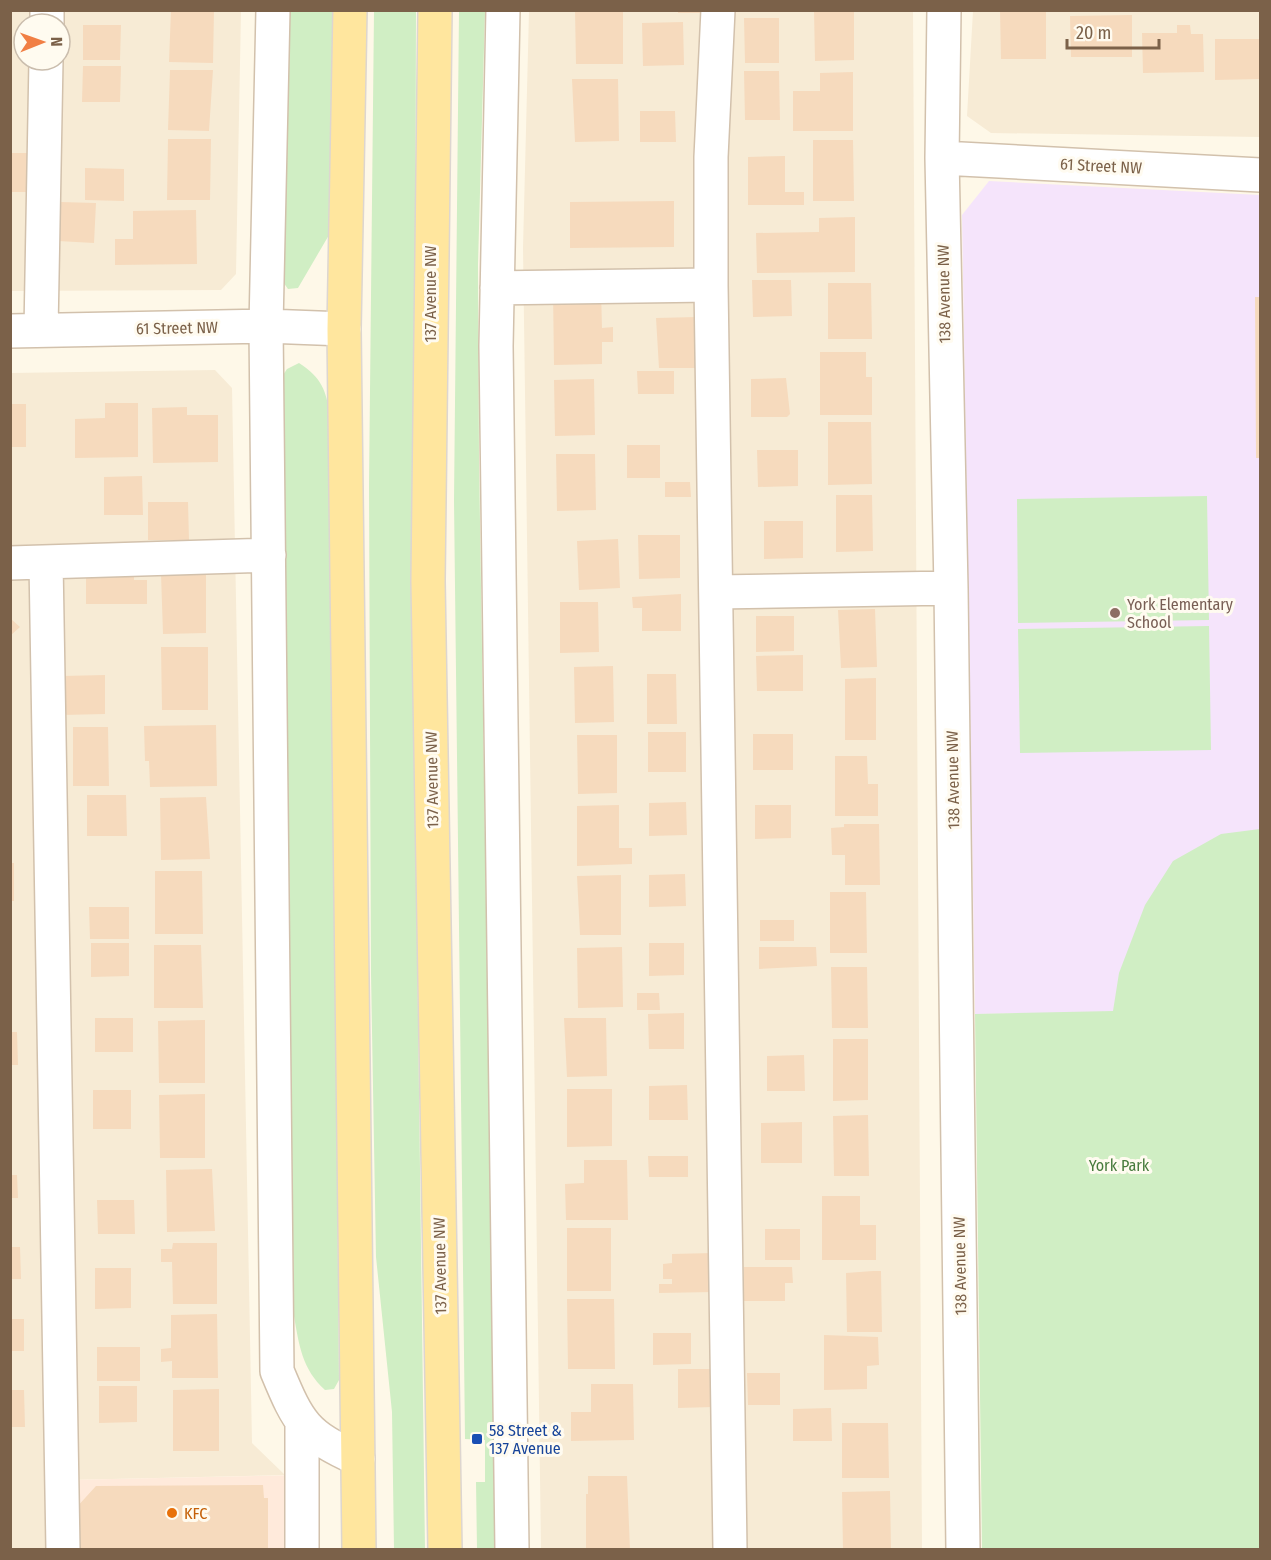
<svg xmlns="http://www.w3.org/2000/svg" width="1271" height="1560" font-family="'Fira Sans Condensed',sans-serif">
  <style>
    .residential { fill: #f7ebd5; fill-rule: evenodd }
    .commercial { fill: #ffeadb }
    .education { fill: #f5e4fb }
    .green { fill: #d0eec4 }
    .building { fill: #f6dabd }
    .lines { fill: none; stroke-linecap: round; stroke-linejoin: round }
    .minor-casing { stroke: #d2c1ac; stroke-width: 36 }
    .major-casing { stroke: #ddd6d0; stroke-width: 36 }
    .minor { stroke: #fff; stroke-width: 33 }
    .major { stroke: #ffe69e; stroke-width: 33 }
    .education-dot { fill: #8d6e63; stroke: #fffbf0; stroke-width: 2 }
    .transit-dot { fill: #1a4fb4; stroke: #fffbf0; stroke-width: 2 }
    .food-dot { fill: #e8710a; stroke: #fffbf0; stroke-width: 2 }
    .labels { text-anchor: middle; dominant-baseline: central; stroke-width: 6; stroke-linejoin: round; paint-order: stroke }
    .street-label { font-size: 16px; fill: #7b6149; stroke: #fffbf0 }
    .education-label { font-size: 16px; fill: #785e54; stroke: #fffbf0; text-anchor: start }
    .park-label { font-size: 16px; fill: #477b3c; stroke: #fffbf0 }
    .transit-label { font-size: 16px; fill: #164399; stroke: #fffbf0; text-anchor: start }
    .food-label { font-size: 16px; fill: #c56008; stroke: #fffbf0; text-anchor: start }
  </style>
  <rect width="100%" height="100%" fill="#fef8e8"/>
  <!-- residential -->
  <path class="residential" d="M10,11H241L236,274L221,290L11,291ZM24,24H60V60H24Z
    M529,11H913L922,1549H541L523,248Z
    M973,11H1260V137L991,133L967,116Z
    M215,370L232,388L252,1443L285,1475L66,1480L67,1550L10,1549V373Z"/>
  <!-- commercial -->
  <path class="commercial" d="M305,1475L317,1549H67L66,1480Z"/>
  <!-- education -->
  <path class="education" d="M989,181L1260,195V1010L975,1014L962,215Z"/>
  <!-- green -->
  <path class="green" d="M287,11H333L329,235L298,288L288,289L281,279Z
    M374,11H416L414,711L425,1550L394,1549L392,1412L376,1257L371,974L369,486Z
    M459,11H485L478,265L479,458L496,1550L477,1549L476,1482H485V1440L465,1439L454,501Z
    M299,363C322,378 326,390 330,416L339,1380L334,1389L325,1390C302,1369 299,1345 294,1316L281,378L287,369Z
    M1207,496L1209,620L1018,623L1017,499Z
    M1209,626L1211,750L1020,753L1018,629Z
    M1260,829V1549H982L975,1014L1113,1011L1119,973L1145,905L1173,861L1221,834Z"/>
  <!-- building -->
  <path class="building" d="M171,10H214L213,63L169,62Z
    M575,10H623V64H576Z
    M678,10H702V13H678Z
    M814,10H854V60L815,61Z
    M1000,10H1046V59H1001Z
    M1132,15V57H1071L1070,16Z
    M744,18H779V63H745Z
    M683,22L684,65L643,66L642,23Z
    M83,25H121L120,60H83Z
    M1177,25H1190L1191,34H1203L1204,72L1143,73L1142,33H1177Z
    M1215,39H1260V79L1215,80Z
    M83,66H121L120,102H82Z
    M170,70H213L209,131L168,130Z
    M744,71H779L780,120H745Z
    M853,72V131H793V91H820V73Z
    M572,79H618L619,141L575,142Z
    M640,111H675L676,142H640Z
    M168,139H211L210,200H167Z
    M813,140H853L854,201H813Z
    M10,153H30V192H10Z
    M785,156V192H804V205H748V157Z
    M85,168L124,169V201L85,200Z
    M674,201V247L570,248V202Z
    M60,202L96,203L94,243L58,241Z
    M196,210L197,264L115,265V239H133V211Z
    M855,217V272L757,273L756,233L819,232V218Z
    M752,280H791L792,316L753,317Z
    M828,283H871L872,339H828Z
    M553,291H601L602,328L613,327V342H602V364L554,365Z
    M1255,297H1260V458H1256Z
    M697,317L696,368H659L656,318Z
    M820,352H866V377H872V415H820Z
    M637,371H674V394H638Z
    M786,378L790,414L787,417H751V379Z
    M594,379L595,435L555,436L554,380Z
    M105,403H138V457L75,458V419L105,418Z
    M10,404H26V447H10Z
    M187,407V415H218V462L153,463L152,408Z
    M828,422H871L872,484L828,485Z
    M627,445H660V478H627Z
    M757,450H798V486L758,487Z
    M556,454H595L596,510L557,511Z
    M142,476L143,515H104V477Z
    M665,482H690L691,497H665Z
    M836,495H872L873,551L836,552Z
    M148,502H188L189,540H148Z
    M764,521H803V558L764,559Z
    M638,535H680V578L639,579Z
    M618,539L620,588L579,590L577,541Z
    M134,569V580H147V604H86V570Z
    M206,573V633L163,634L161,574Z
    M681,594V631H642V608H633L632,597Z
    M560,602H598L599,652L560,653Z
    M875,609L877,667L841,668L838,610Z
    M756,616H794V651L756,652Z
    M10,618L20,627L10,636Z
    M161,647H208V710H162Z
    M803,655V691H757L756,656Z
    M613,666L614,722L575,723L574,667Z
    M647,674H676L677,724H647Z
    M105,675V714L63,715V676Z
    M876,678V740H845V679Z
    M216,725L217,786L150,787L149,761H145L144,726Z
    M73,727H108L109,786H73Z
    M648,732H686V772H648Z
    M753,734H793V770H753Z
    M577,735H617V793L578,794Z
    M835,756H867L868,784H878V816H835Z
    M87,795H126L127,836H87Z
    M206,797L210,859L161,860L160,798Z
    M686,802L687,835L649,836V803Z
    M619,805V848H632V864L577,866V806Z
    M755,805H791V838L755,839Z
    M844,824H879L880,885H845V855H832L831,828L844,827Z
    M10,863H14V901H10Z
    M155,871H202L203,934H155Z
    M685,874L686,906L649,907V875Z
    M621,875V935H580L577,876Z
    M830,892H866L867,953H830Z
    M89,907H129V939H90Z
    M760,920H794V941H760Z
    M91,943H129V976L91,977Z
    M649,943H684V975L649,976Z
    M154,945H201L203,1008H154Z
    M622,947L623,1007L578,1008L577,948Z
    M759,947H816L817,966L759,969Z
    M831,967H867L868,1028H832Z
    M637,993H659L660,1010H637Z
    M684,1013V1049H649L648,1014Z
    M95,1018H133V1052H95Z
    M564,1018H606L607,1076L567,1077Z
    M205,1020V1083H159L158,1021Z
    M10,1032H17L18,1065H10Z
    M833,1039H868V1100L833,1101Z
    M804,1055L805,1091H767V1056Z
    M687,1085L688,1120H649V1086Z
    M567,1089H612V1146L567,1147Z
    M93,1090H131V1129H93Z
    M205,1094V1158H160L159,1095Z
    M868,1115L869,1176H834L833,1116Z
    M802,1122V1163H761V1123Z
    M648,1156H688V1177H649Z
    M584,1160H627L628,1220H566L565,1184L584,1183Z
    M212,1169L215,1231L167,1232L166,1170Z
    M10,1175H17L18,1198H10Z
    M822,1196H860V1225H876V1260H822Z
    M97,1200H134L135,1234H98Z
    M567,1228H611V1291H567Z
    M765,1229H800V1260H765Z
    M173,1243H217V1304H173L172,1262H161V1249H172Z
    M10,1247H20L21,1279H10Z
    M713,1253V1292L659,1293V1284H672V1279H663V1264L672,1263V1254Z
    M744,1267H792L793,1283H785V1301H744Z
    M95,1268H131V1308L95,1309Z
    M873,1271H881L882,1332H847L846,1273Z
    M567,1299H614L615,1369H568Z
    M217,1314L218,1378H172V1361L161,1362V1349L171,1348V1315Z
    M10,1319H24V1351H10Z
    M653,1333H691V1364L653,1365Z
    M824,1335L878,1337L879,1365L867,1366V1389L824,1390Z
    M97,1347H140V1381H97Z
    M678,1369H713V1407L678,1408Z
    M747,1373H780V1405H748Z
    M591,1384H633L634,1440L571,1441V1412H591Z
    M99,1386H137V1422L99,1423Z
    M219,1389V1451H173V1390Z
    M10,1390H24L25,1427H10Z
    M831,1408L832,1441H793V1409Z
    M842,1423H888L889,1478H842Z
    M588,1476H627L630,1550H586V1494H588Z
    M263,1485L264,1498H268V1550H76L75,1509L96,1486Z
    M890,1491L891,1550H843L842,1492Z"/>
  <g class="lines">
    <!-- minor casing -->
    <g class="minor-casing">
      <path id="minor" d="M273,10L266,326L277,1371C299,1424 305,1435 358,1459
        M503,10L496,346L512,1550
        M718,10L711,157V285L730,1550
        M944,10L942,158L951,588L963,1550
        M47,24V10
        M942,158L1260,175
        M497,288L711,285
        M41,330L46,60
        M10,331L266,326L344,329
        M46,562L63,1550
        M10,563L269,555
        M716,592L951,588
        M302,1550V1421"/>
    </g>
    <!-- major casing -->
    <g class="major-casing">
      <path id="major" d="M350,10L344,329L359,1550
        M435,10L428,581L445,1550"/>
    </g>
    <!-- minor -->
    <use href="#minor" class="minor"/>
    <!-- major -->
    <use href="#major" class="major"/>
  </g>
  <!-- markers -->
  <circle class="education-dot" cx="1115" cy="613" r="6"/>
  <rect class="transit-dot" x="471" y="1433" width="12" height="12" rx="3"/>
  <circle class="food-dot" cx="172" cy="1513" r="6"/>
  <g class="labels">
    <!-- street labels -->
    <g class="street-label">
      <text transform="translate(1101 166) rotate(3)">61 Street NW</text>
      <text transform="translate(430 294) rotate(-90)">137 Avenue NW</text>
      <text transform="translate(944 294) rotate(-91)">138 Avenue NW</text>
      <text transform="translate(177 328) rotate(-1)">61 Street NW</text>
      <text transform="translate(432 780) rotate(-91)">137 Avenue NW</text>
      <text transform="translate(953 780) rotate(-91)">138 Avenue NW</text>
      <text transform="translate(440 1266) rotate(-91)">137 Avenue NW</text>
      <text transform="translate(960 1266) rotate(-91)">138 Avenue NW</text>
    </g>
    <!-- education labels -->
    <g class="education-label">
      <text x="1127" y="604">York Elementary<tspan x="1127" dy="18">School</tspan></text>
    </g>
    <!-- park labels -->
    <g class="park-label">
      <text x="1119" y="1165">York Park</text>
    </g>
    <!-- transit labels -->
    <g class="transit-label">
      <text x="489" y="1430">58 Street &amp;<tspan x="489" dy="18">137 Avenue</tspan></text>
    </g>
    <!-- food labels -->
    <g class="food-label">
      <text x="184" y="1513">KFC</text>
    </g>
  </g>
  <!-- border -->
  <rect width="1271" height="1560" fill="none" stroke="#7b6149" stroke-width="24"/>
  <!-- north arrow -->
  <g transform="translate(42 42) rotate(89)"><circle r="28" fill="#fffbf0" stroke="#cabdad" stroke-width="1.5"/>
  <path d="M0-4.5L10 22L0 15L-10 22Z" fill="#f17f44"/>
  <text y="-9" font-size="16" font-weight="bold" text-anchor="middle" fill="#7b6149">N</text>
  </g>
  <!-- scale -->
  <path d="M1067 39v9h92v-9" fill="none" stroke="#7b6149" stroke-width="3"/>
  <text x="1076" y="39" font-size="18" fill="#7b6149" stroke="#fffbf0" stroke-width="4.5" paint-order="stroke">20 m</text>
</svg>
